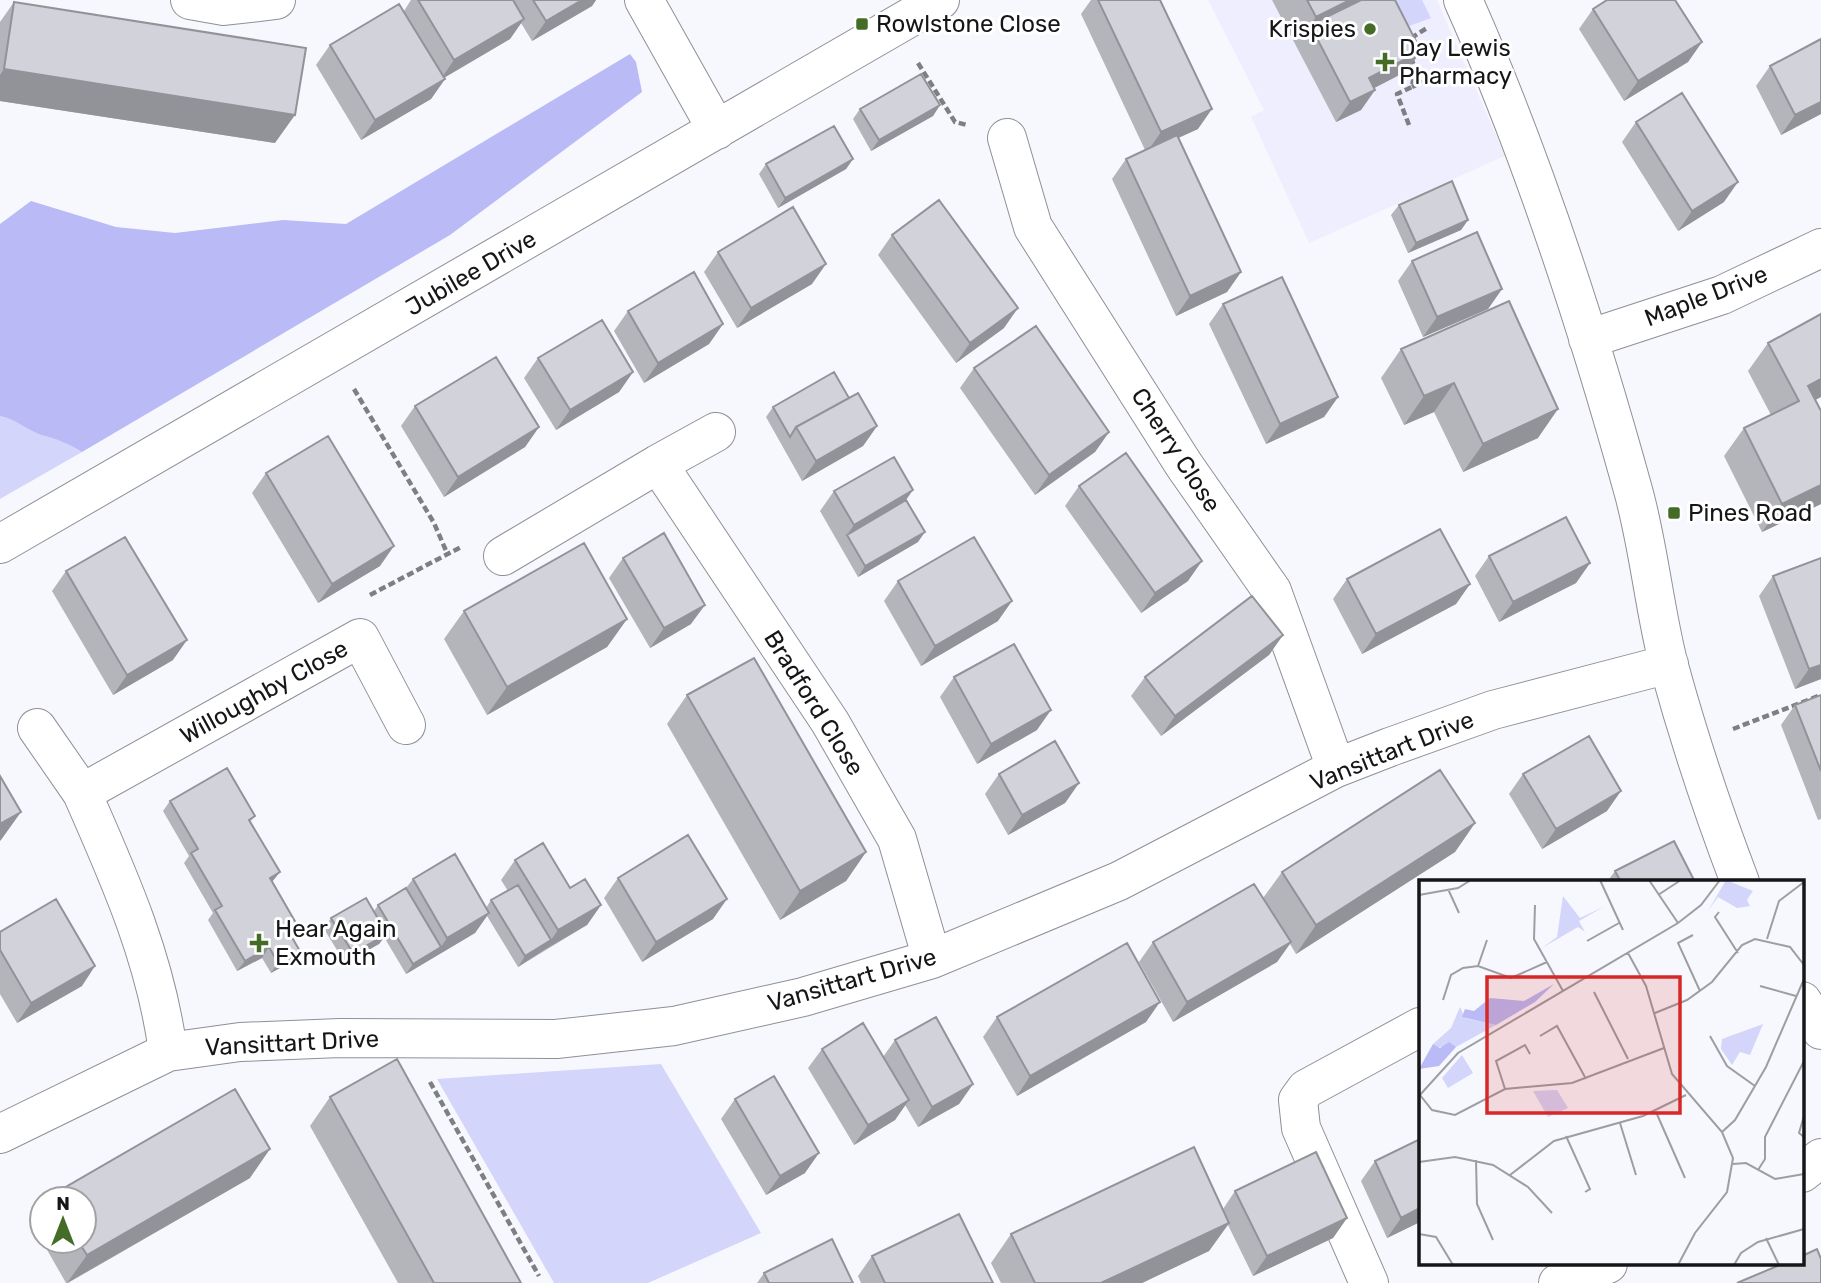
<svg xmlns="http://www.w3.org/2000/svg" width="1821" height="1283" font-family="Rubik,sans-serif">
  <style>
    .built { fill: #eeeefe }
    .green { fill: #d4d5fa }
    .forest { fill: #b9baf6 }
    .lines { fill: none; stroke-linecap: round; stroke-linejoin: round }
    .minor-casing { stroke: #8f9097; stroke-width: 40 }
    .path { stroke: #7e7f83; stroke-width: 4.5; stroke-dasharray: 7 3.5; stroke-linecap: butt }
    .minor { stroke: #fff; stroke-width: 38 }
    .wall { fill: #b4b5bb }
    .shaded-wall { fill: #929399 }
    .building { fill: #d1d2da; stroke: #929399; stroke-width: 2 }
    .poi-dot { fill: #456c27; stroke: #fff; stroke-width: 2.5 }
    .labels { text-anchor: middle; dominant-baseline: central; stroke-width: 6; stroke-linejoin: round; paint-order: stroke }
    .poi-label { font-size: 24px; fill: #161619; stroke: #fff; text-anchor: start }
    .street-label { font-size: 24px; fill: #161619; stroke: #fff }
    .inset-road { fill: none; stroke: #9d9ea2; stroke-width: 2 }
    .view { fill: #d62828; fill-opacity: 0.15; stroke: #d62828; stroke-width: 3.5 }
    .inset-edge { fill: none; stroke: #161619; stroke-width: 3.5 }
  </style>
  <rect width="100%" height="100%" fill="#f7f8fe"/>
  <!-- built -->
  <path class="built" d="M1208,0H1437L1505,156L1309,243L1251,117L1264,110Z"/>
  <!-- green -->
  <path class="green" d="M1396,0H1422L1431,18L1409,26Z
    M0,416C16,419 26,430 41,435C57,439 67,443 82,452L0,499Z
    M661,1064L761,1233L648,1283H554L437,1079Z"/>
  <!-- forest -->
  <path class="forest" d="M630,54L636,62L642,92L450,235L82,452C67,443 57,439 41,435C26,430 16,419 0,416V224L31,201L116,227L175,233L283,220L346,224Z"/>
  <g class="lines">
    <!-- minor casing -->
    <g class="minor-casing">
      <path id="minor" d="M190,0L224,6L276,0
        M644,0L717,130
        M1463,0C1533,157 1587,324 1633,490C1649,547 1654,608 1669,666C1689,739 1713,811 1740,882
        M1007,138L1033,227L1184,465L1272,591L1336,768
        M1588,339L1722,295L1821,248
        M658,464L716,432
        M0,544L940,0
        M503,556L658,464L830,722L897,839L932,959
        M37,728L82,793
        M1802,1001L1821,1030
        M168,1052C156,959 119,877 82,793L360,638L406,725
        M0,1134L168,1052L240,1042L340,1038L556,1039L674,1026L803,997L932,959L1119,881L1336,768L1390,747L1493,710L1669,664
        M1802,1173L1821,1158
        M1369,1283L1301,1128L1298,1100L1306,1089L1420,1027
        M1558,1283L1608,1264"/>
    </g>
    <!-- path -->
    <path class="path" d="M1411,38L1427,28
      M918,63L955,122L967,125
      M1412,87L1445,71
      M1409,125L1397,94L1412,87L1415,68L1411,58
      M354,389L434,523L447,553
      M370,595L461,547
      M1733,729L1821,695
      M430,1082L539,1276"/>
    <!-- minor -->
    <use href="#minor" class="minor"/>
  </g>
  <!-- wall -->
  <path class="wall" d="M411,0H596L592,6L532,41L521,23L510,39L444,78L445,79L431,99L361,140L316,65L330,45L404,11Z
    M1091,0H1160L1198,129L1178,138L1241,272L1227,292L1176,316L1112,179L1126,159L1145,150L1081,14Z
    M1272,0H1395L1407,71L1374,88L1375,90L1361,110L1336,122Z
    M14,2L275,143L0,101V22Z
    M1593,9L1702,42L1688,62L1624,101L1579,29Z
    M1770,66L1821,114L1781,135L1756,86Z
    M940,105L933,116L871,151L853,119L860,109Z
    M1636,122L1724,202L1678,231L1622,142Z
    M853,159L846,169L778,208L759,174L766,164Z
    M1399,205L1468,220L1461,230L1408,253L1391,215Z
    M892,235L1004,328L956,363L878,255Z
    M718,252L812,284L737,328L704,272Z
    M1412,261L1502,289L1488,309L1423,337L1398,281Z
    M1223,304L1338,397L1324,417L1266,444L1209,324Z
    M628,311L723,324L709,344L644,383L614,331Z
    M1821,314V397L1815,400L1821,504L1762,532L1724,456L1744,428L1771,415L1748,371L1768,343Z
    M1401,349L1538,438L1463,472L1434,412L1404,425L1381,378Z
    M538,358L633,372L619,392L556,430L524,378Z
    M974,368L1109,432L1095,452L1035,495L960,388Z
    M849,398L877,426L863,446L802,481L766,417L773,407Z
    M415,406L539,427L525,447L444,497L401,426Z
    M266,473L380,566L318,603L252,493Z
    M1079,486L1188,581L1141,613L1065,506Z
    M834,491L906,500L918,542L858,577L820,511Z
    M1489,556L1590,563L1576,583L1499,622L1475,576Z
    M623,558L691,624L650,648L609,578Z
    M1821,558V679L1795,689L1759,596L1773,576Z
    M66,571L173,660L113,695L52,591Z
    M1347,579L1470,584L1456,604L1362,654L1333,599Z
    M898,581L998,621L921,666L884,601Z
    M464,611L627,619L607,647L487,715L444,639Z
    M1283,635L1269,655L1161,736L1131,696L1145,677Z
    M954,677L1037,730L977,764L940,697Z
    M687,695L866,852L846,881L780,920L667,724Z
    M1821,695V819L1818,820L1781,725L1795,705Z
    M999,774L1079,783L1065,803L1008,835L985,794Z
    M1523,774L1607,811L1542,849L1509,794Z
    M170,801L255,816L250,822L293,939L292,961L271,973L262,958L237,971L208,920L213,913L184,863L189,856L163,811Z
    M1475,823L1455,852L1296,954L1290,944L1277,962L1173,1022L1139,962L1153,942L1263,898L1282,872Z
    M515,860L570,888L601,905L587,925L518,967L487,916L475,933L406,974L384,937L379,944L345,963L324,929L331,918L374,911L378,905L406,888L413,879L486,908L491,900L508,891L501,880Z
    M1615,871L1695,882H1607Z
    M618,878L713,919L642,962L604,898Z
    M0,932L82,986L17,1023L0,994Z
    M997,1017L1146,1022L1017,1096L983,1037Z
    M895,1040L973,1084L959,1104L918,1127L905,1105L895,1120L854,1145L808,1068L822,1049L883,1057Z
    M330,1097L521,1283H398L310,1126Z
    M735,1099L805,1173L766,1195L721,1119Z
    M1375,1161L1420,1222L1387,1238L1361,1181Z
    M250,1178L68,1283H66L42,1241H84V1199H50L52,1195Z
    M1235,1191L1347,1218L1333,1238L1253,1276L1228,1225L1209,1251L1142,1283H1001L991,1263L1011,1234L1223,1209Z
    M42,1210V1241L32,1224Z
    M872,1256L993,1283H861L858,1276Z
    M764,1273L853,1283H757Z"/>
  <!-- shaded-wall -->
  <path class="shaded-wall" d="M582,0H596L592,6L532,41L546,21Z
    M1350,0H1379L1310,25L1316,17Z
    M524,19L510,39L440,80L454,60Z
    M1702,42L1688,62L1624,101L1638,81Z
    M1421,51L1407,71L1355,98L1369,78Z
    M4,69L295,115L275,143L0,101V75Z
    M445,79L431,99L361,140L375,120Z
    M1375,90L1361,110L1336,122L1350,102Z
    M1821,102V114L1781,135L1795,115Z
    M940,105L933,116L871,151L879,140Z
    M1212,109L1198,129L1147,152L1161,132Z
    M853,159L846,169L778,208L785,198Z
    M1738,182L1724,202L1678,231L1692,211Z
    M1468,220L1461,230L1408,253L1416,243Z
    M826,264L812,284L737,328L751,308Z
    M1241,272L1227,292L1176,316L1190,296Z
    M1502,289L1488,309L1423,337L1437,317Z
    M1018,308L1004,328L956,363L970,343Z
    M723,324L709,344L644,383L658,363Z
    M633,372L619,392L556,430L570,410Z
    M1821,379V397L1790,413L1808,386Z
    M1454,383L1434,412L1404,425L1424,396Z
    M1338,397L1324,417L1266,444L1280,424Z
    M1558,409L1538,438L1463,472L1483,444Z
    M877,426L863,446L802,481L816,461Z
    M539,427L525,447L444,497L458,477Z
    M1109,432L1095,452L1035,495L1049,475Z
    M1821,485V504L1762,532L1782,504Z
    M913,490L899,510L847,535L854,525Z
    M925,532L918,542L858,577L865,566Z
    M394,546L380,566L318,603L332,584Z
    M1202,561L1188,581L1141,613L1155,593Z
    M1590,563L1576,583L1499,622L1513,602Z
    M1470,584L1456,604L1362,654L1376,634Z
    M1012,601L998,621L921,666L935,646Z
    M705,605L691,624L650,648L664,628Z
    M627,619L607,647L487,715L507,687Z
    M1283,635L1269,655L1161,736L1175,716Z
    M187,640L173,660L113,695L127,675Z
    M1821,665V679L1795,689L1809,669Z
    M1051,710L1037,730L977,764L991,744Z
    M1079,783L1065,803L1008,835L1022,815Z
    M1621,791L1607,811L1542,849L1556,829Z
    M21,812L1,840L0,841V824Z
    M1475,823L1455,852L1296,954L1316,925Z
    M866,852L846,881L780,920L800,891Z
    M280,872L272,882L270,878Z
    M727,899L713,919L642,962L656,942Z
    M601,905L587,925L544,950L558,930Z
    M489,913L475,933L406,974L413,964L441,947L447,938Z
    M300,930L292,940L290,934Z
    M387,934L379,944L345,963L353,953Z
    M551,940L544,950L518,967L525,956Z
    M1291,942L1277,962L1173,1022L1187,1002Z
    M269,947L262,958L237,971L245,961Z
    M300,951L292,961L271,973L278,963Z
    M95,966L82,986L17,1023L31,1003Z
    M1160,1002L1146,1022L1017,1096L1030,1076Z
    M973,1084L959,1104L918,1127L932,1107Z
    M909,1100L895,1120L854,1145L868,1125Z
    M270,1149L250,1178L67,1283L87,1255Z
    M819,1153L805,1173L766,1195L780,1176Z
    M1420,1208V1222L1387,1238L1401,1218Z
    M1347,1218L1333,1238L1253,1276L1267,1256Z
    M1229,1223L1209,1251L1142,1283H1101Z"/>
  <!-- building -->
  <path class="building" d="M418,0H513L524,19L454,60Z
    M533,0H582L546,21Z
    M1098,0H1160L1212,109L1161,132Z
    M1307,0H1350L1316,17Z
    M1361,0H1395L1421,51L1369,78L1375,90L1350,102L1310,25Z
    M1607,0H1675L1702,42L1638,81L1593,9Z
    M14,2L306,48L295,115L4,69Z
    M399,4L445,79L375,120L330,45Z
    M1821,39V102L1795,115L1770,66Z
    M921,74L940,105L879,140L860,109Z
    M1682,93L1738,182L1692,211L1636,122Z
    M834,126L853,159L785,198L766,164Z
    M1177,135L1241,272L1190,296L1126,159Z
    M1452,181L1468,220L1416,243L1399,205Z
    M939,200L1018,308L970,343L892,235Z
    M793,207L826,264L751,308L718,252Z
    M1477,232L1502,289L1437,317L1412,261Z
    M694,272L723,324L658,363L628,311Z
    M1282,277L1338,397L1280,424L1223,304Z
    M1509,301L1558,409L1483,444L1454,383L1424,396L1401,349Z
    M1821,314V379L1808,386L1821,411V485L1782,504L1744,428L1799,401L1768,343Z
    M602,320L633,372L570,410L538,358Z
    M1036,326L1109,432L1049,475L974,368Z
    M496,357L539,427L458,477L415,406Z
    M834,372L849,398L796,427L790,437L773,407Z
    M858,393L877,426L816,461L796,427Z
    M328,436L394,546L332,584L266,473Z
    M1126,453L1202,561L1155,593L1079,486Z
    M894,457L913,490L854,525L834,491Z
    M906,500L925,532L865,566L847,535Z
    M1566,517L1590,563L1513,602L1489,556Z
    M1440,529L1470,584L1376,634L1347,579Z
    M664,533L705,605L664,628L623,558Z
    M125,537L187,640L127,675L66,571Z
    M974,537L1012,601L935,646L898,581Z
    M584,543L627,619L507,687L464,611Z
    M1821,558V665L1809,669L1773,576Z
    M1252,596L1283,635L1175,716L1145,677Z
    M1014,644L1051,710L991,744L954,677Z
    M754,658L866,852L800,891L687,695Z
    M1821,695V771L1795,705Z
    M1589,736L1621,791L1556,829L1523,774Z
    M1055,741L1079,783L1022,815L999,774Z
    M227,768L255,816L249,820L280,872L270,878L300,930L290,934L300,951L278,963L269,947L245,961L215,910L222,906L191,853L198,849L170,801Z
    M1440,770L1475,823L1316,925L1282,872Z
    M0,776L21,812L0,824Z
    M688,835L727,899L656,942L618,878Z
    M1674,841L1695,882H1621L1615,871Z
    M543,843L570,888L585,879L601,905L558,930L515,860Z
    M455,854L489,913L447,938L413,879Z
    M1254,884L1291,942L1187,1002L1153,942Z
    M518,885L551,940L525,956L491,900Z
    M406,888L441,947L413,964L378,905Z
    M366,898L387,934L353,953L331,918Z
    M56,899L95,966L31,1003L0,950V932Z
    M1127,943L1160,1002L1030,1076L997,1017Z
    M936,1017L973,1084L932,1107L895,1040Z
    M863,1023L909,1100L868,1125L822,1049Z
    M397,1059L521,1283H434L330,1097Z
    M774,1076L819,1153L780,1176L735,1099Z
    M235,1089L270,1149L87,1255L78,1241H84V1199H54L52,1195Z
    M1420,1139V1208L1401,1218L1375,1161Z
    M1194,1147L1229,1223L1101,1283H1035L1011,1234Z
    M1316,1152L1347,1218L1267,1256L1235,1191Z
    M959,1214L993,1283H885L872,1256Z
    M832,1239L853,1283H769L764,1273Z
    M1817,1249L1821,1259V1283H1737L1782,1264H1802V1256Z"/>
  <!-- markers -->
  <g class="poi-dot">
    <rect x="855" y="17" width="14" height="14" rx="3.5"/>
    <circle cx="1370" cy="29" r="7"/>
    <path d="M1381.5 51.5h7v7h7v7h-7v7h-7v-7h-7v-7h7z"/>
    <rect x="1667" y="506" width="14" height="14" rx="3.5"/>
    <path d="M255.5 932.5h7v7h7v7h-7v7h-7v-7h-7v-7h7z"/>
  </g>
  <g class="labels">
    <!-- poi labels -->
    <g class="poi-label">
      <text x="876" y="24">Rowlstone Close</text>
      <text x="1356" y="29" text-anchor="end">Krispies</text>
      <text x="1399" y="48">Day Lewis<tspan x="1399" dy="28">Pharmacy</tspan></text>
      <text x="1688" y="513">Pines Road</text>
      <text x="275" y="929">Hear Again<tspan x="275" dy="28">Exmouth</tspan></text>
    </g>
    <!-- street labels -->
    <g class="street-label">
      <text transform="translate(471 273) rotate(-30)">Jubilee Drive</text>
      <text transform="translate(1706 296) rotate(-21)">Maple Drive</text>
      <text transform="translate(1176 450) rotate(57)">Cherry Close</text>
      <text transform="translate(264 692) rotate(-29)">Willoughby Close</text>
      <text transform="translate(814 703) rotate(58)">Bradford Close</text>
      <text transform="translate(1392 751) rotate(-22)">Vansittart Drive</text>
      <text transform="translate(852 980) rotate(-16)">Vansittart Drive</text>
      <text transform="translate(292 1043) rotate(-3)">Vansittart Drive</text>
    </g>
  </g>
  <!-- overview -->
  <g transform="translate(1419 880)">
    <rect width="385" height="385" fill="#f7f8fe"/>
    <path d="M307,0L334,11L328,20L331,26L318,28L299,17L289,31ZM144,16L161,38L186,26L160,41L166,52L159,47L123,68L138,57ZM41,127L46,138L77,145L37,167H18L14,164L32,148ZM344,144L331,175L321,172L313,185L302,169L303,159ZM43,175L54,193L29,208L23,198ZM138,210L149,228L129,237L114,211Z" fill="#d4d5fa"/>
    <path d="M135,104L116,122L77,145L43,137L46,129L55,131L71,118L105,121ZM30,162L37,167L20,186L0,189L14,164L21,168Z" fill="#b9baf6"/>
    <path class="inset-road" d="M181,0L204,50M230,0L259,43M29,9L40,33M0,15L39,8L52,0M239,15L262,0M116,25L115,59L144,111M300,32L296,37L319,73M274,55L259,63L281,111M348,59L360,21L385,2M168,61L200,43M209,73L227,106L253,194L303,252L314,278L308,312L276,353L259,385M59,86L68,60M341,106L377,116M175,112L209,179M24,120L32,95L44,88L59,86L92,98L128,82M236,133L268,120L293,102L323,65L336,59L371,67L385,85M121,156L138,146L167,199M291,156L308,186L336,206M86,209L77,181L106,165L111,174M1,215L13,230L36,235L86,209L153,203L245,168M0,216L39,173L259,43L282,25L301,0M237,232L266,298M385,236L380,253L385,257M201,243L217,295M303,252L316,240L347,187L385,99M147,256L171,309L166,312M57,280L58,324L74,360M0,282L36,277L74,285L109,307L133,333M314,284L327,283L356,299L385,294M339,290L346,279V257L385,181M91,295L135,261L224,236L267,215M0,312V355M0,354L17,357L34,385M347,358L360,385M315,385L322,373L339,362L385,349"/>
    <path class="view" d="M68,97H261V233H68Z"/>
    <rect width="385" height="385" class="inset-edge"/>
  </g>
  <!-- north arrow -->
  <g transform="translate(63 1220)"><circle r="33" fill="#ffffff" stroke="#a2a2a3" stroke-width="2"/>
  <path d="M0-5L12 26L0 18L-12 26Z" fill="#456c27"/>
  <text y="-10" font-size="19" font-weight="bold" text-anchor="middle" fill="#161619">N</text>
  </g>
</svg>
